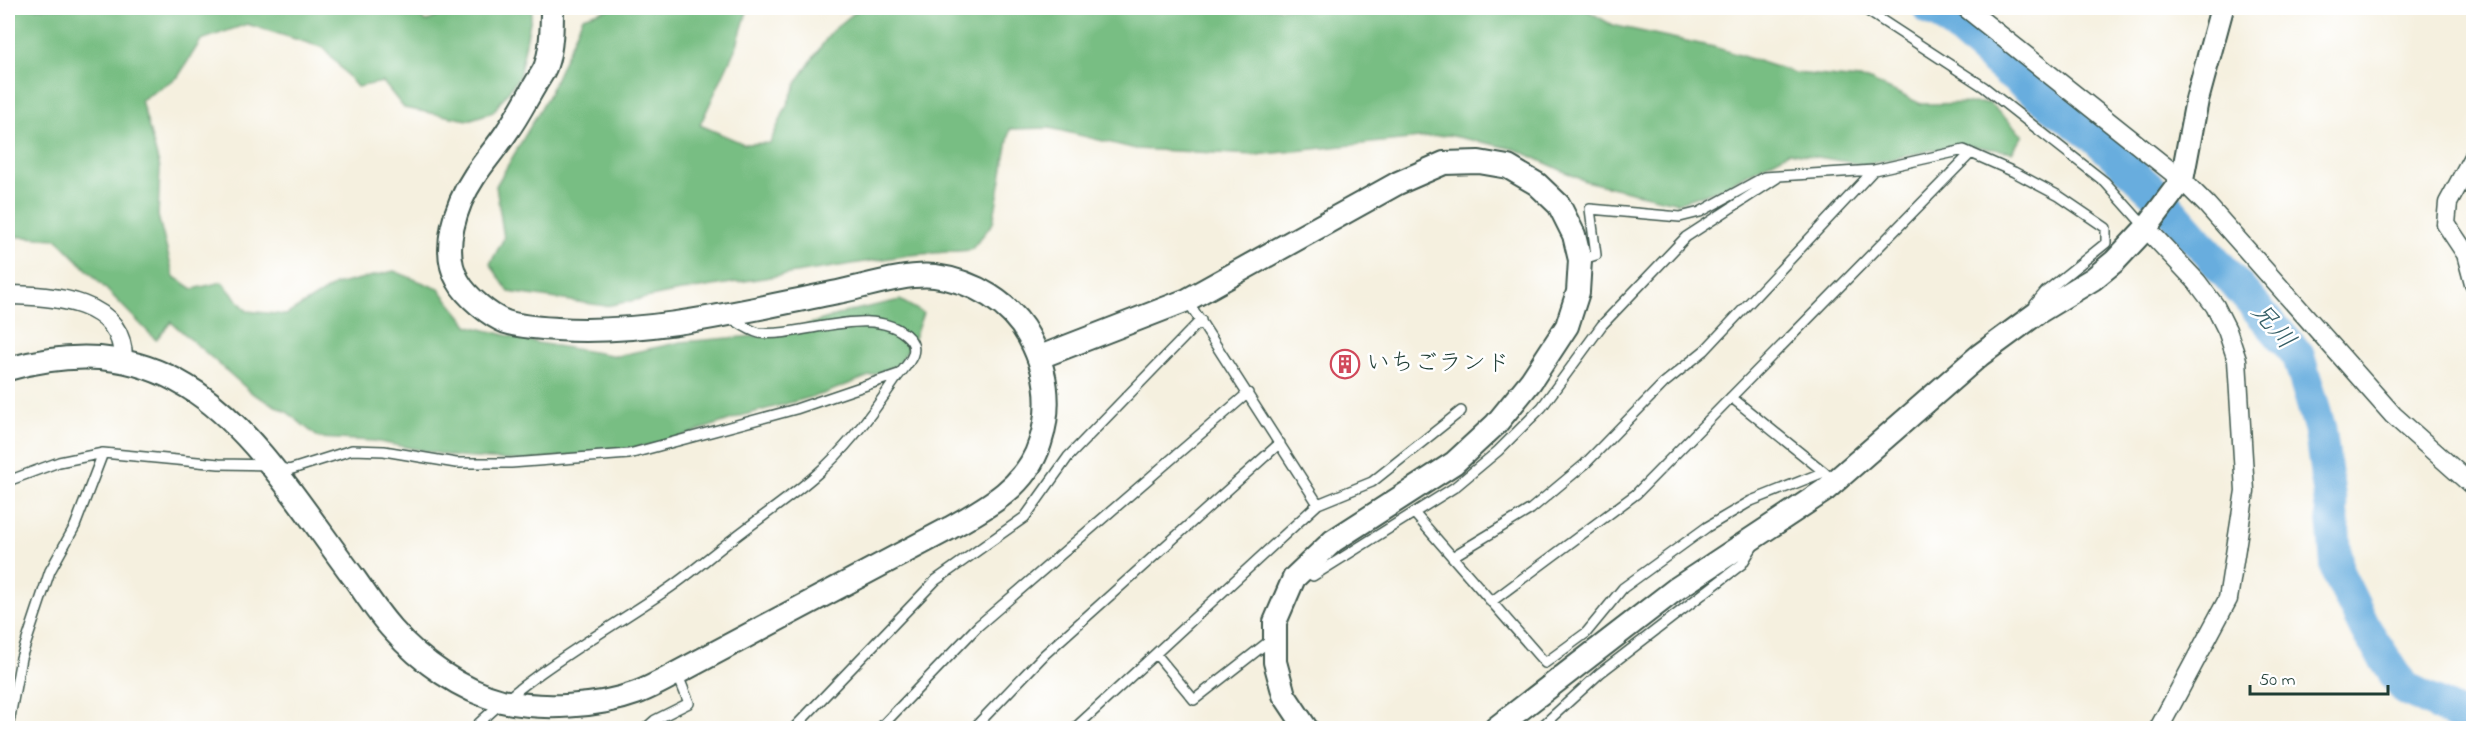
<svg xmlns="http://www.w3.org/2000/svg" width="2481" height="736" font-family="'Indie Flower','Klee One',sans-serif">
  <style>
    .forest { fill: #78be83; stroke: #4c7e5c; stroke-width: 1.5 }
    .lines { fill: none; stroke-linecap: round; stroke-linejoin: round }
    .river { stroke: #68adde; stroke-width: 33 }
    .service-casing { stroke: #3f584e; stroke-width: 12 }
    .minor-casing { stroke: #3f584e; stroke-width: 21 }
    .tertiary-casing { stroke: #3f584e; stroke-width: 26 }
    .service { stroke: #fff; stroke-width: 9 }
    .minor { stroke: #fff; stroke-width: 18 }
    .tertiary { stroke: #fff; stroke-width: 22 }
    .labels { text-anchor: middle; dominant-baseline: central; stroke-width: 5; stroke-linejoin: round; paint-order: stroke }
    .poi-label { font-size: 24px; fill: #1f3d34; stroke: #fff; text-anchor: start }
    .water-label { font-size: 26px; font-style: italic; fill: #355f67; stroke: #fff }
  </style>
  <rect width="100%" height="100%" fill="#fff"/>
  <filter id="ink" filterUnits="userSpaceOnUse"><feTurbulence type="fractalNoise" baseFrequency=".0167" numOctaves="2"/><feDisplacementMap in="SourceGraphic" scale="12" xChannelSelector="R" yChannelSelector="G"/><feConvolveMatrix kernelMatrix="1 2 1 2 8 2 1 2 1" color-interpolation-filters="sRGB"/></filter>
  <filter id="wash" filterUnits="userSpaceOnUse"><feTurbulence type="fractalNoise" baseFrequency=".008" numOctaves="4" result="noise"/><feDisplacementMap in="SourceGraphic" scale="24" xChannelSelector="R" yChannelSelector="G"/><feGaussianBlur stdDeviation="1.35" result="paint"/><feColorMatrix in="noise" values="0 0 0 0 0 0 0 0 0 0 0 0 0 0 0 0 0 1.4 0 .05"/><feComposite in="paint" operator="in"/></filter>
  <g filter="url(#wash)">
    <rect width="100%" height="100%" fill="#f5f0df"/>
    <!-- forest -->
    <path class="forest" d="M8,8H413L425,22L457,8H530L532,12L519,77L493,112L468,120L404,108L383,82L357,87L324,48L247,24L201,40L178,77L141,100L160,168L158,216L174,277L193,289L222,282L247,311L286,315L335,285L394,271L439,289L469,326L538,343L617,356L681,342L779,334L850,311L900,300L923,313L912,344L898,365L823,394L744,415L662,443L627,449L526,461L457,457L374,441L319,438L287,412L253,394L171,322L156,340L57,239L8,236Z
      M612,8H748L737,45L700,125L744,144L770,143L798,80L831,32L860,8H1583L1612,25L1714,47L1795,73L1870,80L1921,104L1989,103L2023,135L2012,152L1960,144L1865,165L1789,152L1722,188L1678,203L1585,181L1515,149L1448,135L1256,155L1136,149L1050,128L1010,129L993,223L971,250L909,255L675,292L606,306L509,292L490,264L504,238L496,186L549,94L583,17Z"/>
    <g class="lines">
      <!-- river -->
      <path class="river" d="M1929,8L1943,15L2009,73L2097,139L2159,197L2298,355L2320,429L2333,523L2337,571L2366,630L2404,688L2474,722"/>
    </g>
  </g>
  <g filter="url(#ink)">
    <g class="lines">
      <!-- service casing -->
      <g class="service-casing">
        <path id="service" d="M1863,8L1984,87L2105,182L2146,228
          M1580,260L1596,255L1590,209L1680,217L1700,212L1764,177L1874,170L1964,150L2014,172L2059,196L2106,228V243L2045,292L2035,304
          M1187,300L1318,504
          M1731,397L1824,472
          M8,481L59,462L103,453L219,464L270,465L289,470L352,450L384,451L456,463H511L629,454L796,409L899,374
          M1414,513L1545,663L1586,633L1623,588L1707,527L1751,501L1824,472L1834,481
          M1452,557L1531,509L1585,464L1664,383L1705,350L1874,170
          M1304,570L1313,576L1455,487L1498,451L1542,407L1602,325L1686,237L1777,178
          M1491,602L1636,494L1971,153
          M1156,654L1194,700L1272,639
          M8,728L21,658L50,571L75,526L103,453
          M474,728C529,674 598,636 662,593C687,577 710,556 734,538C761,517 791,497 817,474C847,448 873,413 895,380C903,368 923,353 909,338C875,302 802,338 759,333C750,331 739,323 731,318
          M646,728L655,720L689,703L677,673
          M794,728L936,580L1025,517L1068,457L1201,320
          M880,728L978,626L1248,393
          M974,728L1045,654L1280,443
          M1075,728L1318,504L1372,482L1461,411
          M1540,728L1600,673L1742,564L1753,546"/>
      </g>
      <!-- minor casing -->
      <g class="minor-casing">
        <path id="minor" d="M1966,8L2182,180L2207,205L2393,415L2474,487
          M2474,155L2448,203L2446,224L2466,254L2474,284
          M2146,228L2197,282L2215,306L2227,330L2237,360L2245,491L2228,599L2159,728
          M8,295C53,296 124,299 123,360"/>
      </g>
      <!-- tertiary casing -->
      <g class="tertiary-casing">
        <path id="tertiary" d="M1040,357L1187,300L1398,183L1444,163L1479,162L1508,167L1537,184L1559,205L1574,235L1580,260L1578,292L1567,326L1531,381L1496,424L1454,463L1333,541L1294,578L1275,622V662L1284,695L1306,728
          M8,369C193,317 260,452 355,579C367,596 379,615 393,630C420,661 462,691 502,701C542,710 598,707 636,693C650,688 664,680 677,673L950,528C986,508 1027,486 1040,443C1052,406 1047,370 1029,337C1011,303 973,281 935,276C905,273 867,286 838,292C746,310 652,335 557,329C541,328 521,327 506,322C490,316 466,296 458,281C440,250 456,204 474,177C484,161 498,146 508,130C518,116 526,100 535,85C538,79 544,72 546,65C552,48 552,25 552,8
          M1496,728L1676,589L1824,491L1980,355L2037,313L2093,279L2115,261L2146,228L2182,180L2197,100L2222,8"/>
      </g>
      <!-- service -->
      <use href="#service" class="service"/>
      <!-- minor -->
      <use href="#minor" class="minor"/>
      <!-- tertiary -->
      <use href="#tertiary" class="tertiary"/>
    </g>
  </g>
  <!-- icons -->
  <defs>
    <g id="building-ring" transform="scale(1.5)"><circle r="9.5" fill="#fff" stroke="#d1495b" stroke-width="1.5"/><path d="M-4-6H4V6H1V3H-1V6H-4ZM-2.5-4.3h1.7v1.8h-1.7ZM.8-4.3h1.7v1.8H.8ZM-2.5-1h1.7V.8h-1.7ZM.8-1h1.7V.8H.8Z" fill="#d1495b"/></g>
  </defs>
  <g fill-rule="evenodd">
    <use href="#building-ring" x="1345" y="364"/>
  </g>
  <g class="labels">
    <!-- poi labels -->
    <g class="poi-label">
      <text x="1366" y="364">いちごランド</text>
    </g>
    <!-- water labels -->
    <g class="water-label">
      <text transform="translate(2272 327) rotate(49)">兄川</text>
    </g>
  </g>
  <!-- margin -->
  <rect width="2481" height="736" fill="none" stroke="#fff" stroke-width="30"/>
  <!-- scale -->
  <path d="M2250 685v9h138v-9" fill="none" stroke="#1f3d34" stroke-width="3"/>
  <text x="2259" y="685" font-size="18" fill="#1f3d34" stroke="#ffffff" stroke-width="4.5" paint-order="stroke">50 m</text>
</svg>
